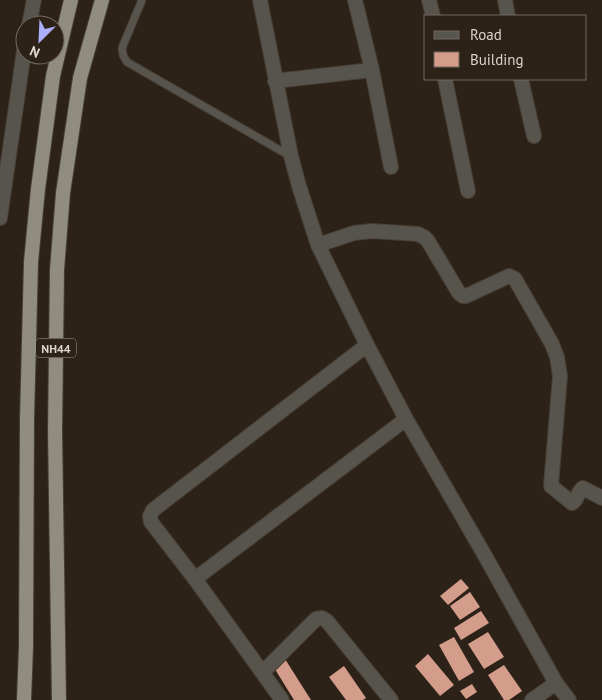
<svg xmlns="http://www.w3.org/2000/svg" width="602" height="700" font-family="'PT Sans',sans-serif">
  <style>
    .building { fill: #d49c8a }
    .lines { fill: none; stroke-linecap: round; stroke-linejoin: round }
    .service-casing { stroke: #483e34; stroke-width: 9 }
    .minor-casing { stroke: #483e34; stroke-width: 16 }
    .trunk-casing { stroke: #483e34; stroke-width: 16 }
    .service { stroke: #56544d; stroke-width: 7 }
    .minor { stroke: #56544d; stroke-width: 14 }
    .trunk { stroke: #908d7e; stroke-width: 14 }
    .labels { text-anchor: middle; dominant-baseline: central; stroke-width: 5; stroke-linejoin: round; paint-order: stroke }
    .shield { fill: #2c2217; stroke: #a69f96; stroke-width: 1 }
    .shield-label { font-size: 12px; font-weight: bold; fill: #dad4cd }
  </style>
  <rect width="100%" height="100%" fill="#2c2217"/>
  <!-- building -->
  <path class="building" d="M461,579L469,588L448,605L440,596Z
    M470,592L480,607L460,620L450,606Z
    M481,611L489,623L461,640L454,628Z
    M488,632L504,657L484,669L468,644Z
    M454,637L474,672L459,681L439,645Z
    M428,654L454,685L440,696L415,666Z
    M285,659L311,700H294L273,666Z
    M504,665L522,691L509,700H504L488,675Z
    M344,666L366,698L363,700H346L329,677Z
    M472,684L477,692L466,699L460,691Z"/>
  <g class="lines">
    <!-- service casing -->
    <g class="service-casing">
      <path id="service" d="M142,0L122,48L123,55L127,62L290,156"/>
    </g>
    <!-- minor casing -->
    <g class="minor-casing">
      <path id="minor" d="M260,0L291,156L299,186L318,245L367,345L406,419L484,554L556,683L569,700
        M355,0L372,70L391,167
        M429,0L433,16
        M505,0L508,16
        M29,25L34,0
        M445,79L468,191
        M521,79L534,136
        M275,81L372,70
        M0,218L25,44
        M318,245L354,233L372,231L418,234L424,237L428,241L459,293L463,296H466L509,276L515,279L552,344L557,357L560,376L551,486L572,503C578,500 577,492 583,488L602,498
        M195,579L406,419
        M263,672L316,619L322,618L327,621L391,700
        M282,700L195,579L151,522L150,516L153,510L367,345
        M532,700L556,683"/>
    </g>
    <!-- trunk casing -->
    <g class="trunk-casing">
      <path id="trunk" d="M24,700L26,647L27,419L31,262L38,189L53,76L71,0
        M59,700L55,431L57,270L63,193L80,78L102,0"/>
    </g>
    <!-- service -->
    <use href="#service" class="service"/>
    <!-- minor -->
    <use href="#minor" class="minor"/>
    <!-- trunk -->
    <use href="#trunk" class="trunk"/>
  </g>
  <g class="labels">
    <!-- shield labels -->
    <rect class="shield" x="36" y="338.5" width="40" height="19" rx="4"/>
    <g class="shield-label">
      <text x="56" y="348">NH44</text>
    </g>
  </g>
  <!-- legend -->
  <rect x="424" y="15" width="162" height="65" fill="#2c2217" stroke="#726960"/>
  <rect x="434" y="31" width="25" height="8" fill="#56544d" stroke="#726960"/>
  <text x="470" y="40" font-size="15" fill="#dad4cd">Road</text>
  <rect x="434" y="52" width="25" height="15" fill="#d49c8a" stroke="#726960"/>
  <text x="470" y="65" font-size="15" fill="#dad4cd">Building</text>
  <!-- north arrow -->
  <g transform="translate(40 40) rotate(204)"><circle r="24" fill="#2c2217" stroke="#726960"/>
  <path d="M0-4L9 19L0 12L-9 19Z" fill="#acaffb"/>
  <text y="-8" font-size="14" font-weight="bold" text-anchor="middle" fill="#dad4cd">N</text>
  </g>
</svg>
